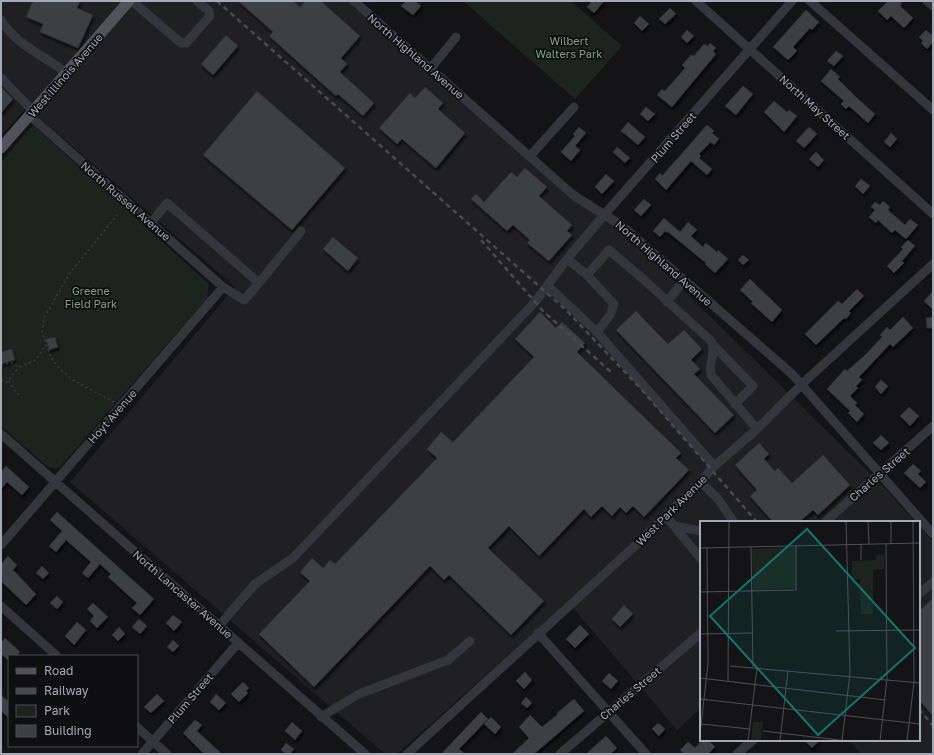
<svg xmlns="http://www.w3.org/2000/svg" width="934" height="755" font-family="'Golos Text',sans-serif">
  <style>
    .built { fill: #202023 }
    .green { fill: #1c241d }
    .building { fill: #3e3f43; stroke: #2e2e32; filter: url(#shadow) }
    .lines { fill: none; stroke-linecap: round; stroke-linejoin: round }
    .path { stroke: #3b3d42; stroke-width: 1.5; stroke-dasharray: 2 3; stroke-linecap: butt }
    .minor { stroke: #35363b; stroke-width: 9 }
    .major { stroke: #51525a; stroke-width: 11 }
    .rail { stroke: #484a50; stroke-width: 2.5; stroke-dasharray: 5 4; stroke-linecap: butt }
    .labels { text-anchor: middle; dominant-baseline: central; stroke-width: 3.5; stroke-linejoin: round; paint-order: stroke }
    .park-label { font-size: 11px; fill: #7ba37f; stroke: #0f0f11 }
    .street-label { font-size: 11px; fill: #a5aab7; stroke: #0f0f11 }
    .inset-road { fill: none; stroke: #4e5056; stroke-width: 1 }
    .view { fill: #0f766e; fill-opacity: 0.15; stroke: #0f766e; stroke-width: 2 }
    .inset-edge { fill: none; stroke: #a5aab7; stroke-width: 2 }
  </style>
  <defs>
    <filter id="shadow"><feDropShadow dx="1.5" dy="3" stdDeviation="1" flood-color="#0009"/></filter>
  </defs>
  <rect width="100%" height="100%" fill="#141416"/>
  <!-- built -->
  <path class="built" d="M1,1H352L622,230L882,485L915,522H701V708L677,730L568,602L397,754H385L70,482L235,287L27,107L1,136Z
    M919,526L933,542V754H861L849,740H919Z"/>
  <!-- green -->
  <path class="green" d="M463,1H571L622,46L575,99Z
    M33,125L209,284L207,298L61,466L56,469L48,467L1,426V162Z"/>
  <!-- building -->
  <path class="building" d="M33,1H80L77,8L93,15L78,48L40,32L43,24L26,17Z
    M238,1H293L300,7L305,1H321L360,36L341,58L347,64L340,72L374,103L363,116L338,94L336,96L269,36L273,32Z
    M406,1H415L421,6L413,15L401,6Z
    M592,1H604L594,13L587,7Z
    M888,1H899L902,4L900,6L913,18L904,28L891,16L887,20L878,11Z
    M670,8L676,14L665,24L659,19Z
    M806,10L819,22L812,30L810,28L793,47L797,51L788,60L773,47Z
    M640,16L649,24L642,31L634,23Z
    M687,30L694,36L687,43L681,37Z
    M926,30L933,36V42L927,49L921,43L923,41L919,37Z
    M226,35L238,46L213,75L201,64Z
    M710,43L716,48L713,51L716,54L672,107L657,95L662,89L665,91L685,68L682,65L691,55L694,56L704,44L708,46Z
    M836,51L843,56L834,66L827,61Z
    M831,69L840,77L838,79L857,98L875,114L868,123L849,106L846,109L841,104L844,101L821,81Z
    M743,86L753,94L736,115L725,106Z
    M1,87L13,99L1,113Z
    M425,87L443,103L438,109L465,133L436,168L402,139L397,144L379,128L410,93L415,98Z
    M257,91L345,168L292,230L203,155Z
    M774,101L787,112L789,110L797,116L784,132L764,112Z
    M646,107L655,114L648,121L640,114Z
    M628,122L645,137L638,145L621,131Z
    M707,125L714,131L712,133L719,139L714,145L710,142L709,144L699,154L701,156L699,158L712,169L707,175L691,161L666,190L655,179L660,173L662,176Z
    M579,127L586,133L575,146L580,150L571,161L561,152L575,136L573,134Z
    M809,127L817,134L804,148L796,141Z
    M891,133L897,139L890,147L884,142Z
    M617,147L630,158L625,163L613,152Z
    M816,152L824,160L818,167L809,159Z
    M525,168L547,187L539,196L572,225L567,231L572,235L549,261L527,243L530,240L513,225L507,231L471,199L476,194L484,202L511,172L517,177Z
    M606,174L614,181L602,194L595,187Z
    M861,179L870,186L863,194L855,186Z
    M644,199L651,205L641,216L634,210Z
    M883,201L890,207L888,210L905,225L910,219L918,225L906,239L895,230L892,233L878,220L876,223L869,217L875,210L871,207L875,202L880,205Z
    M664,218L680,232L688,222L697,230L691,236L703,247L706,243L717,252L718,250L728,259L715,273L705,264L706,263L668,232L667,233L665,231L660,237L653,231Z
    M333,237L358,258L348,271L323,249Z
    M908,240L915,246L902,261L904,263L894,273L887,266L903,249L901,247Z
    M743,255L749,260L743,265L738,260Z
    M750,279L782,310L772,322L751,303L753,302L740,290Z
    M857,289L864,296L849,311L851,313L846,319L844,318L816,345L805,334L838,301L842,304Z
    M933,291V310L924,301Z
    M636,311L668,344L684,330L702,349L691,360L700,369L694,374L734,415L715,433L616,330Z
    M540,312L556,328L562,322L585,343L577,352L681,453L676,458L689,470L644,517L633,506L626,513L620,507L612,516L602,506L591,517L584,509L539,556L509,526L488,548L544,601L511,635L449,575L444,580L430,566L314,687L259,634L310,581L300,572L312,558L323,568L330,560L335,564L437,458L427,449L441,432L453,442L534,357L515,339Z
    M903,317L913,328L893,347L890,344L873,362L859,377L862,380L856,386L858,388L850,396L857,403L855,405L864,414L857,422L848,413L850,411L827,389L845,369L847,371L865,355L882,337L880,335L887,327L890,330Z
    M933,317V328H927L926,318Z
    M55,337L58,347L49,350L46,339Z
    M12,349L15,360L1,364V352Z
    M881,380L888,386L881,394L875,387Z
    M909,407L919,416L910,426L900,416Z
    M881,435L889,443L881,450L873,443Z
    M759,443L769,454L764,459L775,471L778,468L792,483L823,455L850,485L818,515L813,510L799,522H773L750,496L757,490L735,465Z
    M913,464L921,471L918,474L926,482L920,488L904,473Z
    M6,466L29,487L22,495L7,482L1,489V472Z
    M57,512L154,599L140,615L132,608L137,603L108,577L111,574L100,564L88,578L82,573L91,562L66,540L56,552L49,546L62,531L50,520Z
    M8,556L17,565L13,570L36,594L26,605L1,581V564Z
    M42,566L49,573L43,579L36,573Z
    M57,596L63,602L57,609L50,603Z
    M933,598V716L919,700V611Z
    M93,603L108,617L97,628L90,621L94,616L87,609Z
    M624,605L633,614L620,627L612,619Z
    M173,615L182,622L174,631L166,623Z
    M139,619L147,626L140,634L132,627Z
    M77,622L86,630L74,645L65,636Z
    M580,625L589,634L575,648L566,639Z
    M119,627L125,634L118,641L112,635Z
    M5,638L20,652L17,656H9V661L1,654V643Z
    M173,640L179,646L173,652L167,647Z
    M525,672L532,680L524,689L516,681Z
    M609,673L618,681L611,689L602,681Z
    M243,682L249,688L246,691L248,693L239,702L231,694Z
    M157,694L164,701L151,713L144,707Z
    M216,694L226,703L219,710L210,702Z
    M1,695L9,702V718L1,711Z
    M526,697L532,703L527,708L521,703Z
    M574,699L584,711L534,754H512L529,738L519,727L530,715L542,727L558,714L557,713Z
    M481,712L488,719L459,749L465,754H441Z
    M491,717L501,727L495,734L484,724Z
    M195,720L202,725L197,731L222,754H204L183,733Z
    M292,722L302,731L295,740L285,731Z
    M658,723L665,729L659,736L652,729Z
    M606,736L617,748L610,754H586Z
    M702,740H708L715,747L708,754H684L680,750L688,742L695,748Z
    M804,740H820L812,748Z
    M286,743L294,749L290,754H286L281,750Z"/>
  <g class="lines">
    <!-- path -->
    <path class="path" d="M1,365L12,363L19,367L36,360L46,345
      M1,380L7,382L19,367
      M9,381L14,390L21,397
      M114,402L73,380L60,369L51,358L42,332L44,318L70,273L117,215"/>
    <!-- minor -->
    <path class="minor" d="M132,1L181,43H186L210,16L209,11L197,1
      M354,1L572,194C590,207 611,217 628,231L792,374L933,534
      M696,1L933,214
      M810,1L933,110
      M927,1L933,6
      M1,20C17,46 44,55 66,73
      M431,68L456,37
      M1,78L33,111
      M29,115L223,287L244,300L259,283L167,203L151,223
      M530,156L574,107
      M567,259L587,275L609,250L642,278L711,341C717,352 708,363 711,375L757,429
      M259,283L301,231
      M548,286L597,332L610,315L614,304L587,275
      M667,302L684,280
      M597,332L714,466
      M714,346L753,386L735,404
      M1,434L365,754
      M701,482L718,499L734,522
      M666,516L701,559
      M825,522L933,426
      M674,526L701,531
      M1,545L223,287
      M919,594L933,582
      M1,606L57,656
      M219,626L255,584L293,558L535,302L567,259L604,215L792,1
      M538,633L646,754
      M321,717L359,694L448,660L470,641
      M137,727L167,754
      M142,754L238,643
      M407,754L637,544L701,482L711,469L757,429L802,384L933,264
      M560,754L701,633
      M737,754L753,740"/>
    <!-- major -->
    <path class="major" d="M1,148L129,1"/>
    <!-- rail -->
    <path class="rail" d="M217,1L566,310L642,390L757,522
      M481,240L543,311L611,372
      M919,709L933,726"/>
  </g>
  <g class="labels">
    <!-- park labels -->
    <g class="park-label">
      <text x="569" y="40">Wilbert<tspan x="569" dy="13">Walters Park</tspan></text>
      <text x="91" y="290">Greene<tspan x="91" dy="13">Field Park</tspan></text>
    </g>
    <!-- street labels -->
    <g class="street-label">
      <text transform="translate(416 56) rotate(41)">North Highland Avenue</text>
      <text transform="translate(65 75) rotate(-49)">West Illinois Avenue</text>
      <text transform="translate(815 107) rotate(42)">North May Street</text>
      <text transform="translate(673 137) rotate(-49)">Plum Street</text>
      <text transform="translate(126 201) rotate(41)">North Russell Avenue</text>
      <text transform="translate(664 263) rotate(41)">North Highland Avenue</text>
      <text transform="translate(112 416) rotate(-49)">Hoyt Avenue</text>
      <text transform="translate(879 474) rotate(-41)">Charles Street</text>
      <text transform="translate(671 510) rotate(-45)">West Park Avenue</text>
      <text transform="translate(183 594) rotate(41)">North Lancaster Avenue</text>
      <text transform="translate(630 693) rotate(-40)">Charles Street</text>
      <text transform="translate(190 698) rotate(-49)">Plum Street</text>
    </g>
  </g>
  <!-- overview -->
  <g transform="translate(700 521)">
    <rect width="220" height="220" fill="#141416"/>
    <path d="M95,26V67L53,69L52,28ZM184,33V48L173,49V93H161L160,58H152V40L176,39V34ZM53,201H63L61,220H51Z" fill="#1c241d"/>
    <path class="inset-road" d="M168,0L169,23M161,23V39M191,23V0M51,26L53,146M0,27L220,22M0,71L96,69V25M136,110L220,109M0,113L52,112M30,145L220,162M0,157L185,179M28,161L29,0M0,178L220,203M1,203L50,208M63,210L147,220M0,213L8,143L7,27M48,220L57,147M80,220L88,150M142,220L150,152L146,0M180,220L187,158L186,23M207,220L214,161L213,0"/>
    <path class="view" d="M107,8L215,127L118,214L10,95Z"/>
    <rect width="220" height="220" class="inset-edge"/>
  </g>
  <!-- border -->
  <rect width="934" height="755" fill="none" stroke="#a5aab7" stroke-width="4"/>
  <!-- legend -->
  <rect x="8" y="655" width="130" height="92" fill="#0f0f11" stroke="#4b4d53"/>
  <rect x="16" y="668" width="20" height="6" fill="#51525a" stroke="#4b4d53"/>
  <text x="44" y="675" font-size="12" fill="#a5aab7">Road</text>
  <rect x="16" y="688" width="20" height="6" fill="#484a50" stroke="#4b4d53"/>
  <text x="44" y="695" font-size="12" fill="#a5aab7">Railway</text>
  <rect x="16" y="705" width="20" height="12" fill="#1c241d" stroke="#4b4d53"/>
  <text x="44" y="715" font-size="12" fill="#a5aab7">Park</text>
  <rect x="16" y="725" width="20" height="12" fill="#3e3f43" stroke="#4b4d53"/>
  <text x="44" y="735" font-size="12" fill="#a5aab7">Building</text>
</svg>
